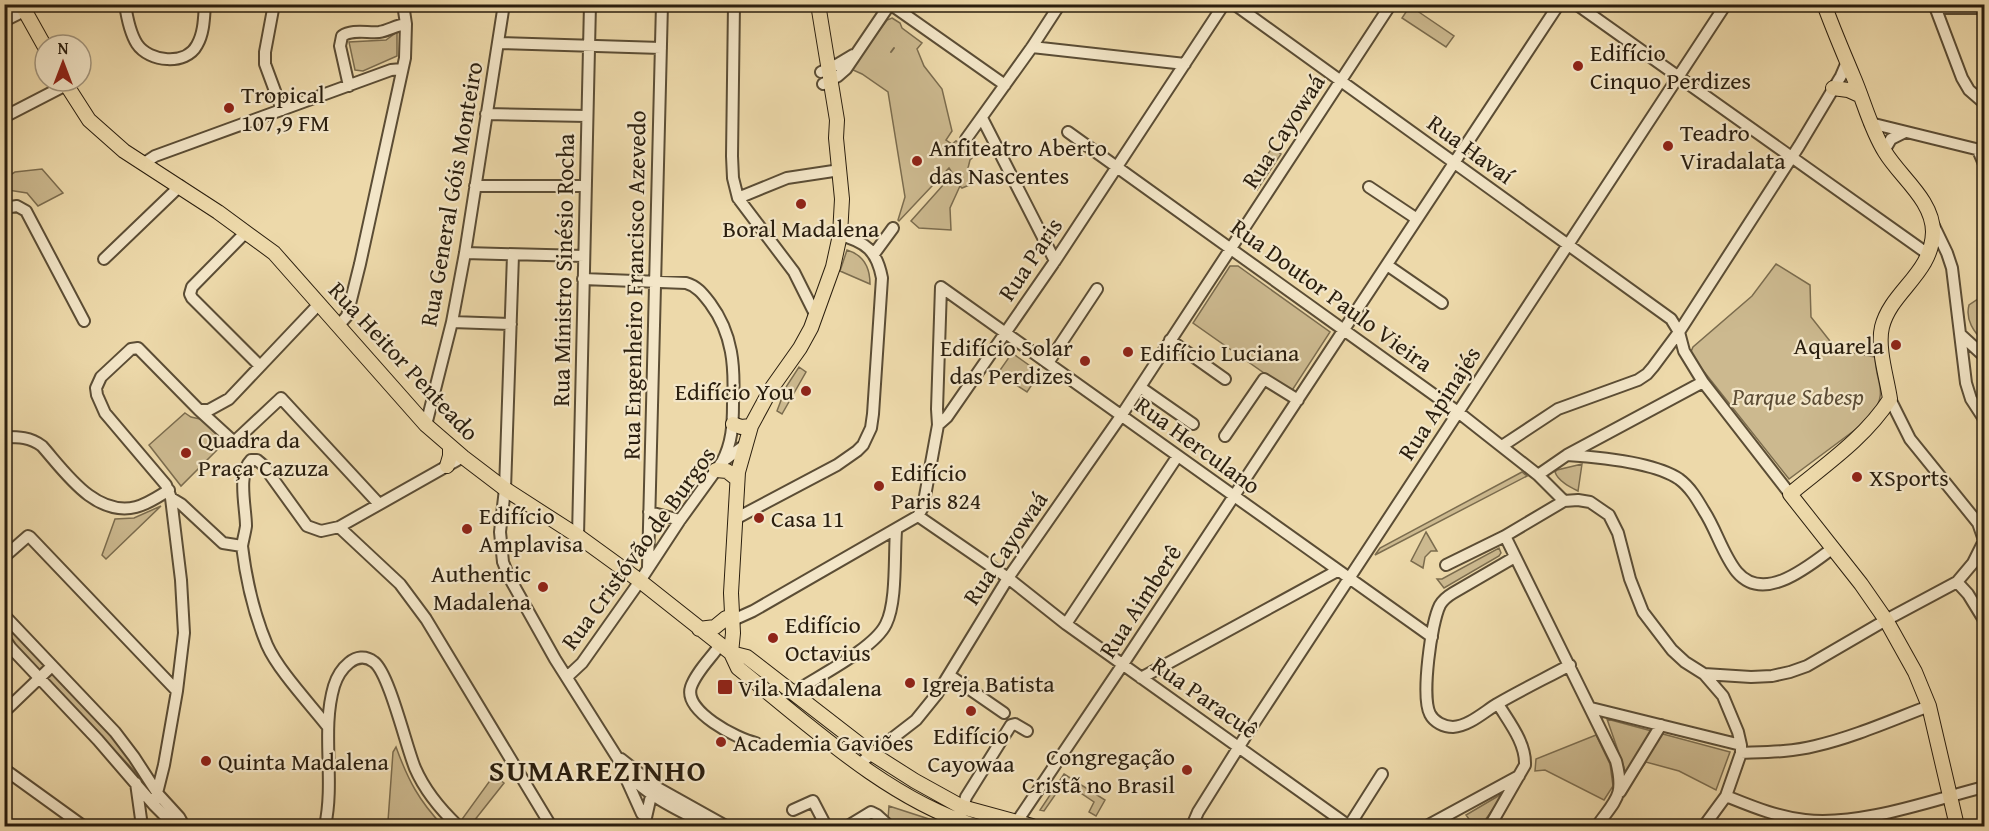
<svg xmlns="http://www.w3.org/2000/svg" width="1989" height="831" font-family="'Gentium Book Plus',serif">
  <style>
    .green { fill: #ccb98f; stroke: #7b6c4e; stroke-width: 1.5 }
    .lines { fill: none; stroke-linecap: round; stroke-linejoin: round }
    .stream { stroke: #77684c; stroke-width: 2 }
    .minor-casing { stroke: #5b4d35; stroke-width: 14 }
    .major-casing { stroke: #2a1e0e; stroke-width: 16 }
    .minor { stroke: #f3e6c8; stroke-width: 10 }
    .major { stroke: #edd9aa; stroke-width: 14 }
    .poi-dot { fill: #8f2418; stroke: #f3e6c8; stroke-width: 2 }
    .labels { text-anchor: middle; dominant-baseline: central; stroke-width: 4.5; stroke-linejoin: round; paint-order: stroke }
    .poi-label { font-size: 24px; fill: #2a1e0e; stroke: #f3e6c8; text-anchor: start }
    .street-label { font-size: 24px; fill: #2a1e0e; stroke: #f3e6c8 }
    .park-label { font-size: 24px; font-style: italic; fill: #5b4c35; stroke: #f3e6c8 }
    .district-label { font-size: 30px; font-weight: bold; letter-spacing: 1.5px; fill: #2a1e0e; stroke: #f3e6c8 }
  </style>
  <rect width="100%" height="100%" fill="#edd9aa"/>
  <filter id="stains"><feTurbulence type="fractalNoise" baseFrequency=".00333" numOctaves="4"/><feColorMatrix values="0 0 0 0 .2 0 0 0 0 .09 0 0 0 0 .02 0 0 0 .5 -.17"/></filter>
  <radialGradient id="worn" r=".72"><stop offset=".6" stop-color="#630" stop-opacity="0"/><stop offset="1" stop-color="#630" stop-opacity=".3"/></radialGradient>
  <!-- green -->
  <path class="green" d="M1410,6L1454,36L1446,47L1402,18Z
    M892,18L900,23L902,28L922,43L917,49L924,66L942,89L952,131L946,140L952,144L956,141L966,146L972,158L970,160L968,168L974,183L962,188L960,186L950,208L951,230L919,228L911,221L953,174L949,168L899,221L898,220L905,197L888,92L862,74L853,70L852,67L887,20Z
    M397,32V56L363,71L355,70L349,42L386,40Z
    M1272,148L1281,154L1257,190L1248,183Z
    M42,169L63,193L38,206L27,193L8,190L5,193V178L15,172Z
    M847,250C864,255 870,267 870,284L840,271Z
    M1776,264L1810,285L1811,317L1837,350L1875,357C1876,386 1889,389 1871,418L1789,479L1690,354L1693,347L1752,296Z
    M1230,266H1238L1330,332L1291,392L1193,323Z
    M1984,295V342C1974,332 1965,320 1969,305Z
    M1012,353L1040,373L1027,392L998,373Z
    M799,367L806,372L782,414L777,411L786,387Z
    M185,413L191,417L200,419L226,441L181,486L149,445Z
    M1582,464L1578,491C1570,487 1558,481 1555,472L1557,470Z
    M1522,472L1527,476L1375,555L1380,548Z
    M161,506L106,559L102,555L115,519L134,518Z
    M1426,532L1437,551H1431L1425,557L1423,568L1411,561Z
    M1499,548L1501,553L1499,556L1444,588L1437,579H1442Z
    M4,624L46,666L40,673L6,638Z
    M51,669L133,757L142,779L45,677Z
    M1607,719L1730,752L1716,790L1679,771L1646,762L1630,785Z
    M1596,735L1610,764L1613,786L1604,800L1545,770L1535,771L1536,759Z
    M396,747C408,780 419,801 443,826H387L384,825L388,821L393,752Z
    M1064,774L1105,800L1096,816L1089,812L1094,802L1064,782L1044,811L1040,810Z
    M494,775L504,783L470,826H465L460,822Z
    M1505,792L1481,826H1474L1466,815Z
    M889,806L935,821L939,826H903L888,819Z"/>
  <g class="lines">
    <!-- stream -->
    <path class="stream" d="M891,52L894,48"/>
    <!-- minor casing -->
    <g class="minor-casing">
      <path id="minor" d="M125,4C127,18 130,33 137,44C149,62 186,66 197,45C204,33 204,18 205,4
        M274,4L265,52V64L282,110
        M734,4L732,156L733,178L738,198L794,272L816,316
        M890,4L1005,85
        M1234,4L1671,319L1679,332L1684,351L1703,382L1790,494
        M1576,4L1928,254
        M1934,4L1962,78L1969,90L1984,103
        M1935,8H1984
        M4,21L24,11
        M498,43L661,48
        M1032,47L1185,64
        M821,72L838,64L853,55
        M823,84L838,76L846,69L890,4
        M349,86L340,46L342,36C352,29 367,33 379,32C388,31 396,25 406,24
        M486,114L587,116
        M4,117L66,85
        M982,118L1055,261
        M1870,123L1984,151
        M1068,132L1458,412L1538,475L1564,501
        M966,139L1032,47L1060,4
        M1978,150L1984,164
        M1884,151L1891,139L1905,132
        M143,164L155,156L391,70L402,69
        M475,186H586
        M1369,187L1417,219
        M738,198L787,178L840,170
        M4,208L17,206L26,211L84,321
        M1934,226L1947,253L1952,268L1966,383L1971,399L1984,419
        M246,232L192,287L190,294L192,298L259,365
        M465,253L584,256
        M874,254L893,228
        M513,255L505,489L500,532L503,562L509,577L555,659L627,773C650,798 680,811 710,826
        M104,259L180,186
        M1387,265L1442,303
        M583,279L686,283C697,286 703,294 710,303C733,334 735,367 733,404C733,425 732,443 722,462
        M941,287L1432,637
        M452,322L511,324
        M338,326L347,316L360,264L405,58L406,24L403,4
        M1961,335L1984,356
        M1170,340L1225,379
        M1048,363L1097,289
        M1140,387L1193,424
        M1890,399L1910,439L1978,523L1984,540
        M199,410L234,442L281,398L379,504
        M426,425L452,322L465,253L504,4
        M938,425L937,409L941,287
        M1225,436L1264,379L1298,400
        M4,437C19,437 30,437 42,446C65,472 95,517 136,507C148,504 159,496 169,490
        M1502,446L1558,409L1638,380L1647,374L1653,367L1679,332L1799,146L1841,76L1847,62
        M1567,455C1597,457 1654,462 1679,479C1690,487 1697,499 1704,511C1716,529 1723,555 1737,572C1764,604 1809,566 1833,548
        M1538,475L1567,455L1703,382
        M171,498L181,504L223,543L242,546C246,579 254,614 267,645C278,670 310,704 328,727
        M649,512L680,520
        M918,516L1008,578L1066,624L1349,826
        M735,519L837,465L857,451L863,445L871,428L873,414L882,278C877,251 866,242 840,235
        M339,527L400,584L426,619L551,826
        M578,536L590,4
        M1505,536L1616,761C1625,796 1616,799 1597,826
        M242,546C243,540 245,533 246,526C246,508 237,474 251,460H257L263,465L307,526L321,531L339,527L463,457
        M4,557L28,536L30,537L177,691
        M1515,557L1453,593C1448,596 1443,600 1440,605C1431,623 1421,697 1430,714C1434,722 1444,727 1453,727C1469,726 1484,712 1497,704C1521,690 1546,678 1570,665
        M1446,565L1505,536L1564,501L1578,500L1590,502L1609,515L1618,533L1630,579L1643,612L1672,650L1685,662L1704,674L1723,696L1738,732L1741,745V753L1726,796L1704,826
        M648,567L662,4
        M1957,582L1968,594L1984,620
        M4,615L115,732L134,757L158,794L179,817L184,826
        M733,620L753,611L918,516L923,507L938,425L947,417L1055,261L1224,4
        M1066,624L1177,457
        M4,638L11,648L98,740L154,805L173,824L178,826
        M720,645C711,658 696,672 691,687C683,711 737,739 756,743
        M1704,674L1751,677L1772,676L1790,672L1807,666L1886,620L1957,582L1973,563L1984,541
        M949,675L1004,713
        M567,677L582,663L640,581L680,520L722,462L745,445
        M1141,678L1337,571
        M793,693C818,676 874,649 886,624C897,602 894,556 896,531
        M1591,708L1741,745
        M4,712L52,666
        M1741,753C1766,752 1791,752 1815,746C1854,737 1892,720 1929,706
        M621,759L658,788L726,826
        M859,764L916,720L937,694L1008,578L1121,416L1391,4
        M4,769L83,826
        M624,774L642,814
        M136,783L141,819
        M1620,792L1661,725
        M1726,796C1751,806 1777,817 1805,820C1862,826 1929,801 1984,787
        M154,805L164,765L177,691L184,633L181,580L171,498L166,485L105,413L97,395L96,388L101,377L131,349L138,348L199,410H209L229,399L319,304
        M793,810L813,801L826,826
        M961,814L966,797L1011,725L1015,724L1027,731
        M645,822L650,800L655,792
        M1016,823L1123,664L1559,4
        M325,826C335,780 321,730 334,686C339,670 356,648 374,662C389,673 406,746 415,768C425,791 441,810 458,826
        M848,826L871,812L877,815L889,826
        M1192,826L1198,812L1245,737L1726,4
        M1349,826L1382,774
        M1427,826L1519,776
        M1490,826L1525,765C1526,743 1509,722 1498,704"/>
    </g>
    <!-- major casing -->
    <g class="major-casing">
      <path id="major" d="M21,4L45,47
        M1824,4C1833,29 1843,52 1853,76C1864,101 1870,128 1885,152C1900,177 1933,200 1933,232C1932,274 1891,291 1882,327C1877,348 1887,378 1890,399C1865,438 1825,465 1790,494L1861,584L1886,620L1915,672L1929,706L1957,826
        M64,81L89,120L124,151L218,212L274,253L426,425L463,457L505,489L578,536L640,581L731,653L747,657L871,753L915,781L962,807L1032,826
        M1833,88L1848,90L1859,95
        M733,424L741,427L751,426
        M447,466L450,456V446
        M716,470L727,471L737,479
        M699,629L715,627L726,618
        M731,653L733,633L731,593L738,472L751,426L771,389L800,348L811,328L833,267L840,235L842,199L836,138L837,120L818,4
        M731,653L738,668C809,725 888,799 975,826"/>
    </g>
    <!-- minor -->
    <use href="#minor" class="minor"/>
    <!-- major -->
    <use href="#major" class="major"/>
  </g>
  <!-- markers -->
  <g class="poi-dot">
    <circle cx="1578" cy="66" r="6"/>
    <circle cx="229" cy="108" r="6"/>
    <circle cx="1668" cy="146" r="6"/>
    <circle cx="917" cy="161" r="6"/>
    <circle cx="801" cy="204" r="6"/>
    <circle cx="1896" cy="345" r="6"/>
    <circle cx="1128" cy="352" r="6"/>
    <circle cx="1085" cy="361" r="6"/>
    <circle cx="806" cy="391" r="6"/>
    <circle cx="186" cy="453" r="6"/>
    <circle cx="1857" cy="477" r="6"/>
    <circle cx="879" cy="486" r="6"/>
    <circle cx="759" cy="518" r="6"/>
    <circle cx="467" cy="529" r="6"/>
    <circle cx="543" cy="587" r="6"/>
    <circle cx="773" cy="638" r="6"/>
    <circle cx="910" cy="683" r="6"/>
    <rect x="717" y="679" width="16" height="16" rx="3"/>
    <circle cx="971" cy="711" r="6"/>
    <circle cx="721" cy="742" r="6"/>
    <circle cx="206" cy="761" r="6"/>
    <circle cx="1187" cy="770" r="6"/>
  </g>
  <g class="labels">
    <!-- poi labels -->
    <g class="poi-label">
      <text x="1590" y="52">Edifício<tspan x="1590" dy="28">Cinquo Perdizes</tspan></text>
      <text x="241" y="94">Tropical<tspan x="241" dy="28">107,9 FM</tspan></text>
      <text x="1680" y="132">Teadro<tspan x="1680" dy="28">Viradalata</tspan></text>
      <text x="929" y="147">Anfiteatro Aberto<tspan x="929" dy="28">das Nascentes</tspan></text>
      <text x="801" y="228" text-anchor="middle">Boral Madalena</text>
      <text x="1884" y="345" text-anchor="end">Aquarela</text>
      <text x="1073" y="347" text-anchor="end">Edifício Solar<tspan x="1073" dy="28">das Perdizes</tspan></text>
      <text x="1140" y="352">Edifício Luciana</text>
      <text x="794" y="391" text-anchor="end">Edifício You</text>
      <text x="198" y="439">Quadra da<tspan x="198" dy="28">Praça Cazuza</tspan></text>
      <text x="891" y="472">Edifício<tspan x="891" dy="28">Paris 824</tspan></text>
      <text x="1869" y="477">XSports</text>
      <text x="479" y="515">Edifício<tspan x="479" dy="28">Amplavisa</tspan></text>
      <text x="771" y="518">Casa 11</text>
      <text x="531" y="573" text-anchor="end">Authentic<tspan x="531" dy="28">Madalena</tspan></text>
      <text x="785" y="624">Edifício<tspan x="785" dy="28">Octavius</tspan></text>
      <text x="922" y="683">Igreja Batista</text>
      <text x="738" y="687">Vila Madalena</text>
      <text x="971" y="735" text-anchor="middle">Edifício<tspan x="971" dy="28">Cayowaa</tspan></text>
      <text x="733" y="742">Academia Gaviões</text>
      <text x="1175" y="756" text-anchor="end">Congregação<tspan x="1175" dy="28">Cristã no Brasil</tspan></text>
      <text x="218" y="761">Quinta Madalena</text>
    </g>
    <!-- street labels -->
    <g class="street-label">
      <text transform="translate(1283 131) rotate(-57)">Rua Cayowaá</text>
      <text transform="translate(1471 149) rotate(36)">Rua Havaí</text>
      <text transform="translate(451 194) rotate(-80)">Rua General Góis Monteiro</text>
      <text transform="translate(1030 259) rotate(-56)">Rua Paris</text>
      <text transform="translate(563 270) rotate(-89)">Rua Ministro Sinésio Rocha</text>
      <text transform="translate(634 285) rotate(-89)">Rua Engenheiro Francisco Azevedo</text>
      <text transform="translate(1332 295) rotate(36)">Rua Doutor Paulo Vieira</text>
      <text transform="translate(404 361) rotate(47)">Rua Heitor Penteado</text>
      <text transform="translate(1439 403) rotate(-57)">Rua Apinajés</text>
      <text transform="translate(1198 445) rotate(36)">Rua Herculano</text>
      <text transform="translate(638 548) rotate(-54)">Rua Cristóvão de Burgos</text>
      <text transform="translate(1005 548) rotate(-56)">Rua Cayowaá</text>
      <text transform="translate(1140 601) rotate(-57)">Rua Aimberê</text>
      <text transform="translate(1205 697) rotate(35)">Rua Paracuê</text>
    </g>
    <!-- park labels -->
    <g class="park-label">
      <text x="1798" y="396">Parque Sabesp</text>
    </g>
    <!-- district labels -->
    <g class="district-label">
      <text x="598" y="770">SUMAREZINHO</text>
    </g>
  </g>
  <!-- margin -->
  <rect width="1989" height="831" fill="none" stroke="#edd9aa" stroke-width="24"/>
  <rect x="6" y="6" width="1977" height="819" fill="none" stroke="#2a1e0e" stroke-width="3"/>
  <rect x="12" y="12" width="1965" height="807" fill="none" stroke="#2a1e0e" stroke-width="1.5"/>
  <!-- north arrow -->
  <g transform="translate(63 63)"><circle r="28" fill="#f3e6c8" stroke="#a3967e" stroke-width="1.5"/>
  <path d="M0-4.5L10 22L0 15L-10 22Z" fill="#8f2418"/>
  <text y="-9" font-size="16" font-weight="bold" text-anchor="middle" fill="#2a1e0e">N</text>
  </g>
  <rect width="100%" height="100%" filter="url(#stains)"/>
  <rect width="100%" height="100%" fill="url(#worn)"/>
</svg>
